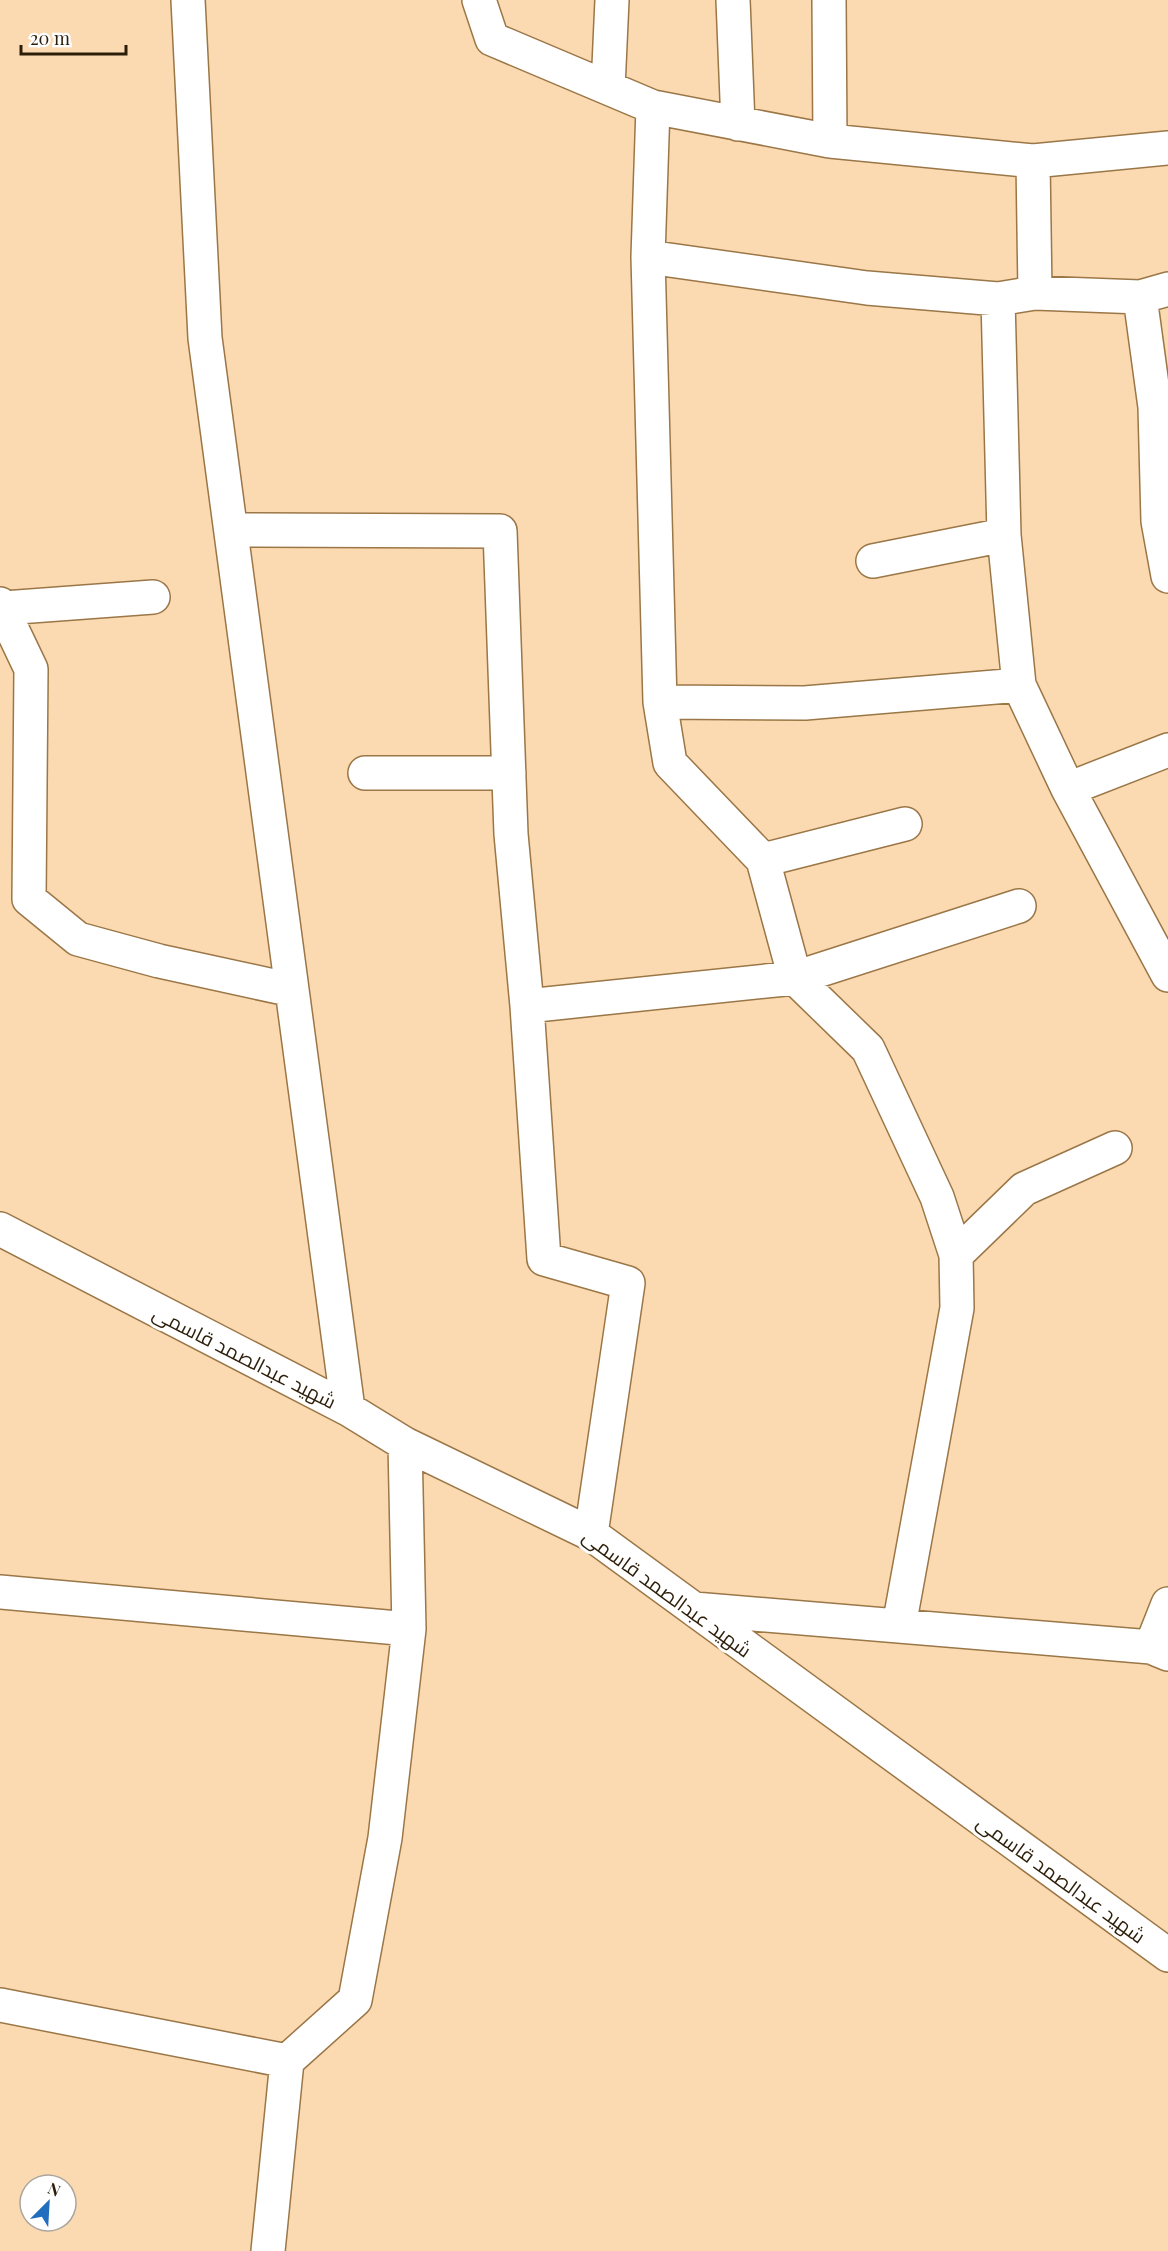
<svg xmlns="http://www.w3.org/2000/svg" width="1168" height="2251" font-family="'Playfair Display',Cairo,serif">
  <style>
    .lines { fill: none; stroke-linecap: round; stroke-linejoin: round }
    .minor-casing { stroke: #9b7646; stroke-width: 36 }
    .minor { stroke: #fff; stroke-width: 33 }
    .labels { text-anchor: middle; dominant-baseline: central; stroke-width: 6; stroke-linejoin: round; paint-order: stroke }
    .street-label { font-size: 20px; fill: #2d1e0a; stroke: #fff }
  </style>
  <rect width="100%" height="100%" fill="#fbdab2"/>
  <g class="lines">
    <!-- minor casing -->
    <g class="minor-casing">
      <path id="minor" d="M188,0L205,338L348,1409
        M479,0L492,39L653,107L830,141L1033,161L1168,148
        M733,0L738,124
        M829,0L830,141
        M608,88L612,0
        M653,107L648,257L660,702L670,763L763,860L795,978L868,1049L937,1197L956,1255L957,1308L899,1626
        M1033,161L1035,293
        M648,257L867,288L998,299L1035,293L1140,297L1168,289
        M1140,297L1155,407L1158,521L1168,576
        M998,299L1004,535L1019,685L1068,789L1168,750
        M231,530L500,531L511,834L527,1006L544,1259L628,1283L591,1534
        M873,561L1004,535
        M0,604L31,669L29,899L78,939L159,961L292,990
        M4,608L153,597
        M660,702L805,703L1019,685
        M365,773H509
        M1068,789L1168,975
        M763,860L905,824
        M527,1006L795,978L1019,906
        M0,1229L348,1409L405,1444L591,1534L1168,1955
        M956,1255L1024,1189L1115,1148
        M0,1592L409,1629
        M694,1609L1151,1647L1168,1654
        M1151,1647L1168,1604
        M0,2005L287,2061
        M268,2251L287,2061L355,2000L385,1838L409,1629L405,1444"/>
    </g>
    <!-- minor -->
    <use href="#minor" class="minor"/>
  </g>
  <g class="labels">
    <!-- street labels -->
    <g class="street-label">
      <text transform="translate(245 1356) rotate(27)">شهید عبدالصمد قاسمی</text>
      <text transform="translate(668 1592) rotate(36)">شهید عبدالصمد قاسمی</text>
      <text transform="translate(1062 1878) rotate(36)">شهید عبدالصمد قاسمی</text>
    </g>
  </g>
  <!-- north arrow -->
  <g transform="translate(48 2203) rotate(24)"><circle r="28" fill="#ffffff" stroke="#aba59d" stroke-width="1.5"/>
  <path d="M0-4.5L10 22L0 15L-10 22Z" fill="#206ebd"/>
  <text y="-9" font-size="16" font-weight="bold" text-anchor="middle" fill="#2d1e0a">N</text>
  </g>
  <!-- scale -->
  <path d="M21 45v9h105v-9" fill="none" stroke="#2d1e0a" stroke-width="3"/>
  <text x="30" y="45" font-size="18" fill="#2d1e0a" stroke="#ffffff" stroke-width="4.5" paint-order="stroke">20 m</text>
</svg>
